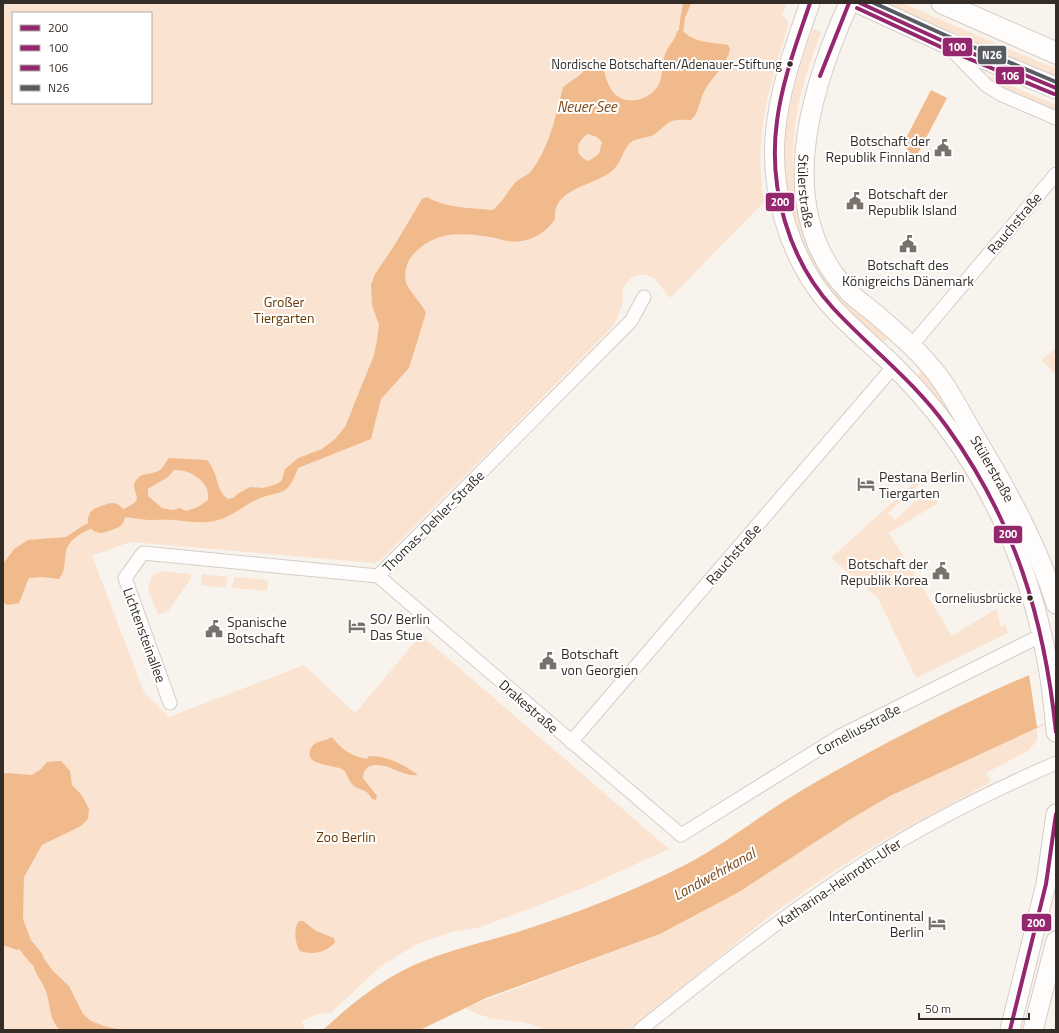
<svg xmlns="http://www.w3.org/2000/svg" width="1059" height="1033" font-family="'Titillium Web',sans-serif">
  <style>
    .green { fill: #fae4d1; fill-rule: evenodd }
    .water { fill: #f1ba8c; fill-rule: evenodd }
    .pier { fill: #f9f3ed }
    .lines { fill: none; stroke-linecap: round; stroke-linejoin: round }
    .stream { stroke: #f1ba8c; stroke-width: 4.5 }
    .canal { stroke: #f1ba8c; stroke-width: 15 }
    .river { stroke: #f1ba8c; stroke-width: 26 }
    .street-casing { stroke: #d4cdc8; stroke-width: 15 }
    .secondary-casing { stroke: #d4cdc8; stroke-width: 21 }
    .primary-casing { stroke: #d4cdc8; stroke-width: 23 }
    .street { stroke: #fefdfc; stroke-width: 13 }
    .secondary { stroke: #fefdfc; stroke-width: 19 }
    .primary { stroke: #fefdfc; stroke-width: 21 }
    .bus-1-casing { stroke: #fff; stroke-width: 7 }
    .bus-2-casing { stroke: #fff; stroke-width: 7 }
    .bus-3-casing { stroke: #fff; stroke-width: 7 }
    .bus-4-casing { stroke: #fff; stroke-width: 7 }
    .bus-1 { stroke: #95276e; stroke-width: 4 }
    .bus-2 { stroke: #95276e; stroke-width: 4 }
    .bus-3 { stroke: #95276e; stroke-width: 4 }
    .bus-4 { stroke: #595b62; stroke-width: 4 }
    .bus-dot { fill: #342d27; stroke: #fff; stroke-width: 1.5 }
    .labels { text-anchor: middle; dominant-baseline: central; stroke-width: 4; stroke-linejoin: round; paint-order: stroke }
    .bus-label { font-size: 13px; fill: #342d27; stroke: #fff; text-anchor: end }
    .poi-label { font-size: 14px; fill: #342d27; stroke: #fff; text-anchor: start }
    .street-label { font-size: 14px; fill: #342d27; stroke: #fff }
    .park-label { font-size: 14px; fill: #683702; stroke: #fff }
    .water-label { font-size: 15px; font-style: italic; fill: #7b491a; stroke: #fff }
    .line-badge { stroke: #fff; stroke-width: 1.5 }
    .badge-label { font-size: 11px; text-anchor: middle; font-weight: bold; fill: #fff }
  </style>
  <rect width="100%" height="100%" fill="#f9f3ed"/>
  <!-- green -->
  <path class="green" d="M3,3H787L782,15L788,21V27C769,87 753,138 764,202L670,298L654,278L646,275H637L631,278L623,288L622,306L615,324L380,561L374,563L130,542L92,556L144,692L169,717L304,665L355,713L421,635L669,849L581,889L481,927L451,932L417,944L381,966L331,1013L317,1014L302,1021L305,1030H3ZM13,13H151V103H13Z
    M885,3H902L1056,69V77L885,5Z
    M813,29L821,32C797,95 782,155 802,221L890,336L883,344C863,326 843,308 826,286C810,265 800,241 793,215C775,147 790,94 813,29Z
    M989,76L1056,105V112L1001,89L987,78Z
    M1056,348V374L1041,360Z
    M922,371L942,392L981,456L915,378Z
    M929,469L932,472L888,513L895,520L929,488L938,503L889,533L952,636L996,609L1001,627L1005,624L1008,633L916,678L878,598L831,558Z
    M161,571L191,574V579L168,611L158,615L148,589L152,576Z
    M202,574L228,577L226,588L201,585Z
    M234,577L268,580L267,591L232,588Z
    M1037,727V741L1028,751L986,773L991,782L882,841L831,873L771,915L629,1030H545C529,1021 514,1022 496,1019C486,1018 474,1012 464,1008L660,934L739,892L849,820L890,796Z"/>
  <!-- water -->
  <path class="water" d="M683,3H691L686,16L681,15Z
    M677,31H683C694,43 712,42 728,45L730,49C727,66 710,78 703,94C699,103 699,113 691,120C685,120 675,119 670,122C664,125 659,132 653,135C645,139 637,137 630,143C622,151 621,164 612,171C594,186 552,188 555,219C547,231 536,239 521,241C510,243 501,239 490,237C460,232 433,231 412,256C406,263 403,276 407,285C412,294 421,303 426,313L409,368L381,399L371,439L298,468C287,498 283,489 258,499C242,506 231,518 214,521C201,524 187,521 174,520C163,519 151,521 140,519C128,518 126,516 113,520L111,513C157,500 125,493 137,479C142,472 153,475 160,470C164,467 165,462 169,458L207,460C220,475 214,488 228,499L233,498L239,493L250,487L263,488L277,484L282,480L285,469L298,458L322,449L335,439L345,427L374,355L377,340L379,325L372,305L371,285L375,274L394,246L422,199L427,197C446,208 471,208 493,210C503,202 507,192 515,183C519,178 528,176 532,170C550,146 556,115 563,87L581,74L594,59L602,62C604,71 606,81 611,89C621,107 648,102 658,86C664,75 661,60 667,50C671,42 675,41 677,31ZM588,134L597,137L602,142L599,154L589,161C573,156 576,141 588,134ZM174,470C190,469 211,482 208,500L198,507L186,511L180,508L173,510L162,508L148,496V489L168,477Z
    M931,90L947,98L915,159L903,144Z
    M100,517L103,524C90,529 69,536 66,552C64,562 66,570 59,579L42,577L29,578L19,603L8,605L3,603V564L14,549L28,540L66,537L81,527Z
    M1056,664V719L890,796L849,820L739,892L660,934L486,998L420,1030H323C347,1008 373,986 402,971C440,951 483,943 524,930C579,912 634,891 685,865C727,843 763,813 804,789C885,742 969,699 1056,664Z
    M332,737C341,749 351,756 367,759L369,756C388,756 403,764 418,775C402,778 385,759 368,767L364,772L363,778L377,796L376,800L372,799C366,787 359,792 352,784C347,779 348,773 342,769C335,765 302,766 311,748C315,740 325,742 332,737Z
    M61,761L70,771L72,785L81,794L89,809L88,819L81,826L42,845L24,877L23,919L32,943L27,947L17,950L3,945V774L7,773L32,775L41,769L47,762Z
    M299,921H303L316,931L334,938L335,942C326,953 313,955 300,951C295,944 293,928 299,921Z
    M41,957L44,959L53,971L69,986L83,1014L91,1021L104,1026L122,1030H60C48,1019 51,1003 45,989C41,979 32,971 33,960Z"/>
  <!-- pier -->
  <path class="pier" d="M1056,664V719L1037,727L1029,675Z"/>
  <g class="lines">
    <!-- stream -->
    <path class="stream" d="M681,31L683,15"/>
    <!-- canal -->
    <path class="canal" d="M27,947L36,958"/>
    <!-- river -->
    <path class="river" d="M101,520L112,516"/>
    <!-- street casing -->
    <g class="street-casing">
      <path id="street" d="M950,48L986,85L1000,94L1056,118
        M911,346L1056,174
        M378,576L681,835L840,736L1042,635
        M378,576L631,321L644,297
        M170,703L125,578L143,553L378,576
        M571,742L894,366
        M640,1030C715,970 790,910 871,859C930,821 992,791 1056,763"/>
    </g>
    <!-- secondary casing -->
    <g class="secondary-casing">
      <g id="secondary">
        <path d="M810,3C795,46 778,92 775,138C771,193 790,256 825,299C845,323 870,343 893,365C912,384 931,405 947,427C1014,517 1048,621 1056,732"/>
        <path id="s1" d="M849,3C809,92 772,212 849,292C858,301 869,308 878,316C900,335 922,354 939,377C951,393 961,413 971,430C1004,485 1037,543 1056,604"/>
        <path d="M1010,1030L1046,884L1056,814"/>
        <path d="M1033,1030L1056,941"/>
      </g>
    </g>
    <!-- primary casing -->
    <g class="primary-casing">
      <path id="primary" d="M860,3L945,42L1056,88
        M942,3L1056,53"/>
    </g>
    <!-- street -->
    <use href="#street" class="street"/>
    <!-- secondary -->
    <use href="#secondary" class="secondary"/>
    <!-- primary -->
    <use href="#primary" class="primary"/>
    <!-- bus-1 casing -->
    <g class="bus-1-casing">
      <path id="bus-1" d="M810,3C797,42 782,81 777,121C768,187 788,259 833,308C871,349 914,381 947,427C1015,522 1044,617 1056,732
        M820,76L849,3
        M1010,1030L1046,884L1056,814"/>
    </g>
    <!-- bus-2 casing -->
    <g class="bus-2-casing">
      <path id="bus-2" d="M860,3L945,42L1056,88"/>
    </g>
    <!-- bus-3 casing -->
    <g class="bus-3-casing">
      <path id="bus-3" d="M857,8L943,48L1054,94"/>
    </g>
    <!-- bus-4 casing -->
    <g class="bus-4-casing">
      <path id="bus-4" d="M874,3L947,36L1056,82"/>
    </g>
    <!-- bus-1 -->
    <use href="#bus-1" class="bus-1"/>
    <!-- bus-2 -->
    <use href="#bus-2" class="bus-2"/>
    <!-- bus-3 -->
    <use href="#bus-3" class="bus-3"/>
    <!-- bus-4 -->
    <use href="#bus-4" class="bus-4"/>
  </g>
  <!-- icons -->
  <defs>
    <g id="civic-bare" transform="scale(1.38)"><path d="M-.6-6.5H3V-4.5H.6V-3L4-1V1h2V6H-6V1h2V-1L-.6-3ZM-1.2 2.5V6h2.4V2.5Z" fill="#79726c" stroke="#fff" stroke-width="2.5" paint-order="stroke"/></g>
    <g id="hotel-bare" transform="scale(1.38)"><path d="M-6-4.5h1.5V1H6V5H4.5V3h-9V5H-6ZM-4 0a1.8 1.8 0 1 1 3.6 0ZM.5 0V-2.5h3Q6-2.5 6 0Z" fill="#79726c" stroke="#fff" stroke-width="2.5" paint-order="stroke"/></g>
  </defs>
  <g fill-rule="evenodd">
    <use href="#civic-bare" x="943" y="148"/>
    <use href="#civic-bare" x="855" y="201"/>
    <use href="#civic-bare" x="908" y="244"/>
    <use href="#hotel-bare" x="866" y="484"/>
    <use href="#civic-bare" x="941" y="571"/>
    <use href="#hotel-bare" x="357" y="626"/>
    <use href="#civic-bare" x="214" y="629"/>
    <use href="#civic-bare" x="548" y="661"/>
    <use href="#hotel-bare" x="937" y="923"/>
  </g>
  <!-- markers -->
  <g class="bus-dot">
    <circle cx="790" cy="64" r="3.5"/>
    <circle cx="1030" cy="598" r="3.5"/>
  </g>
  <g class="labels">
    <!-- bus labels -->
    <g class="bus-label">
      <text x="782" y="64">Nordische Botschaften/Adenauer-Stiftung</text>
      <text x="1022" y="598">Corneliusbrücke</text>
    </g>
    <!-- poi labels -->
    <g class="poi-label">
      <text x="930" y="140" text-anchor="end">Botschaft der<tspan x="930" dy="16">Republik Finnland</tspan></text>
      <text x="868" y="193">Botschaft der<tspan x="868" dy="16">Republik Island</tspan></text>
      <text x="908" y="264" text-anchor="middle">Botschaft des<tspan x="908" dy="16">Königreichs Dänemark</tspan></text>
      <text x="879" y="476">Pestana Berlin<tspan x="879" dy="16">Tiergarten</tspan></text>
      <text x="928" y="563" text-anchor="end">Botschaft der<tspan x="928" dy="16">Republik Korea</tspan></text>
      <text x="370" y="618">SO/ Berlin<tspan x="370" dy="16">Das Stue</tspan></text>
      <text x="227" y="621">Spanische<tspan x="227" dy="16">Botschaft</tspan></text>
      <text x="561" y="653">Botschaft<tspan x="561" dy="16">von Georgien</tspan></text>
      <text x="924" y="915" text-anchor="end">InterContinental<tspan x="924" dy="16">Berlin</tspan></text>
    </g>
    <!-- street labels -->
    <g class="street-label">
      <text stroke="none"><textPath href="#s1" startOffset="195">Stülerstraße</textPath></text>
      <text transform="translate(1014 223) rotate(-50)">Rauchstraße</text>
      <text stroke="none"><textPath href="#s1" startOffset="538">Stülerstraße</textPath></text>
      <text transform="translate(433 521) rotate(-45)">Thomas-Dehler-Straße</text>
      <text transform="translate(733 554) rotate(-49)">Rauchstraße</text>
      <text transform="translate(145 635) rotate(70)">Lichtensteinallee</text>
      <text transform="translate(529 706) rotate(41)">Drakestraße</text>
      <text transform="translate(858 729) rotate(-28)">Corneliusstraße</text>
      <text transform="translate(839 882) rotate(-34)">Katharina-Heinroth-Ufer</text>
    </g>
    <!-- park labels -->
    <g class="park-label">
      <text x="284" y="301">Großer<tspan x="284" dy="16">Tiergarten</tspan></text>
      <text x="346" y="836">Zoo Berlin</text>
    </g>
    <!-- water labels -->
    <g class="water-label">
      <text x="587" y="106">Neuer See</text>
      <text transform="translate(714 874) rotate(-29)">Landwehrkanal</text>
    </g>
  </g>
  <g class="line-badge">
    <rect x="942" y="37" width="31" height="20" rx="4" fill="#95276e"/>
    <rect x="977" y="45" width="30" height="20" rx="4" fill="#595b62"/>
    <rect x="995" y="66" width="30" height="19" rx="4" fill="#95276e"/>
    <rect x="765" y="192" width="30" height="20" rx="4" fill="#95276e"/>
    <rect x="993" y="525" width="30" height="19" rx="4" fill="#95276e"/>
    <rect x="1021" y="913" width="31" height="19" rx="4" fill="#95276e"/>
  </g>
  <g class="badge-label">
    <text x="957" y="51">100</text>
    <text x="992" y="59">N26</text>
    <text x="1010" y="80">106</text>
    <text x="780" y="206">200</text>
    <text x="1008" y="538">200</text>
    <text x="1036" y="927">200</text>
  </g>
  <!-- border -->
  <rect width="1059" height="1033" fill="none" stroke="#342d27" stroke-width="8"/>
  <!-- legend -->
  <rect x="12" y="12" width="140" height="92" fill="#ffffff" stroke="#aeaba9"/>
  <rect x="20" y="25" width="20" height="6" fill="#95276e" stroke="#aeaba9"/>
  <text x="48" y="32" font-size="12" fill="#342d27">200</text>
  <rect x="20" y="45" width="20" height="6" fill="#95276e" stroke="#aeaba9"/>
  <text x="48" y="52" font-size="12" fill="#342d27">100</text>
  <rect x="20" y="65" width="20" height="6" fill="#95276e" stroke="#aeaba9"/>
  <text x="48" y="72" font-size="12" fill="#342d27">106</text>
  <rect x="20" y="85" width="20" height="6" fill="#595b62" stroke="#aeaba9"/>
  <text x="48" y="92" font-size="12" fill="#342d27">N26</text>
  <!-- scale -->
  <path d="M919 1013v6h110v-6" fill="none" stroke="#342d27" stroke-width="2"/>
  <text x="925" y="1013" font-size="12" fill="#342d27" stroke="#ffffff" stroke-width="3" paint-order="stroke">50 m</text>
</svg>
